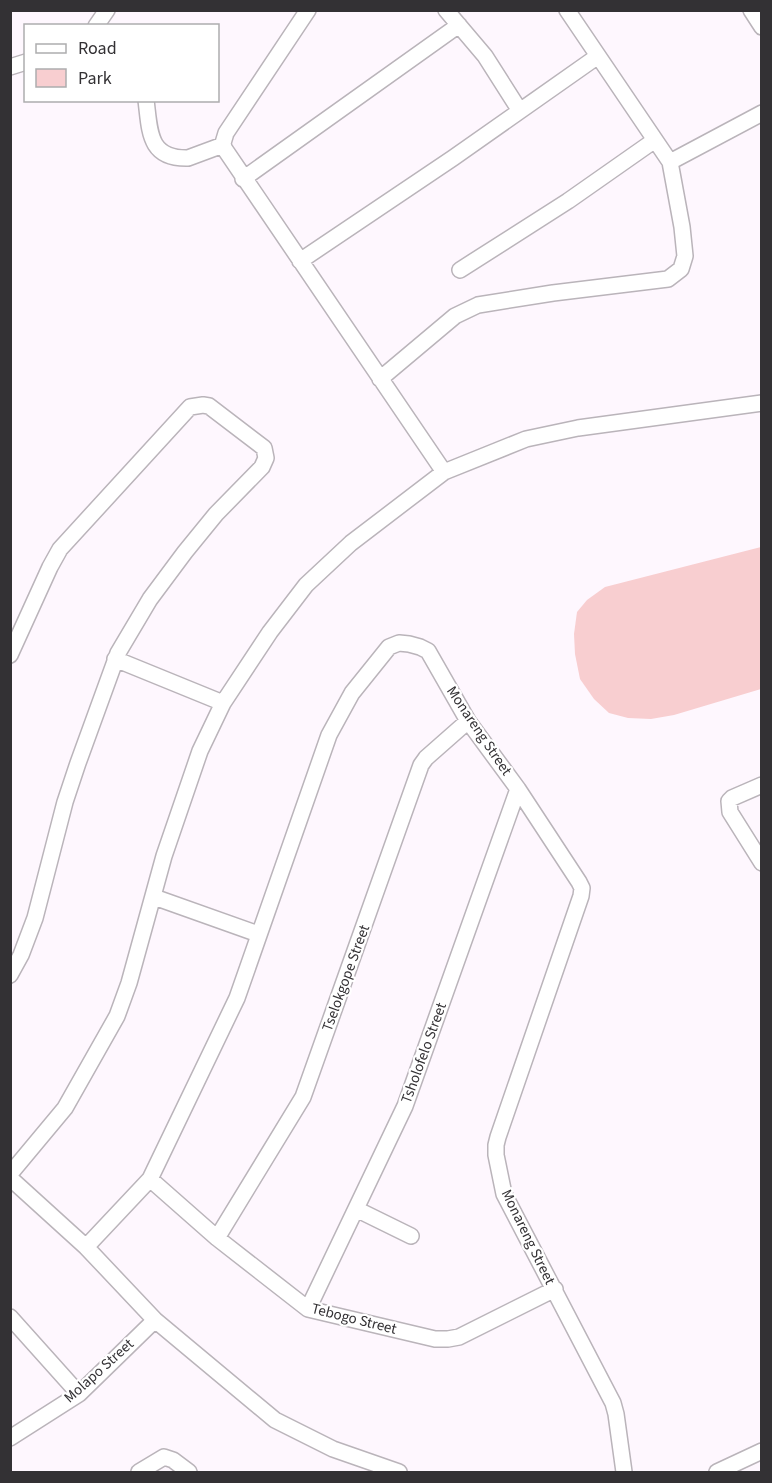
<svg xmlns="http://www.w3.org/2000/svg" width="772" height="1483" font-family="'Source Sans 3',sans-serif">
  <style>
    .green { fill: #f8ced0 }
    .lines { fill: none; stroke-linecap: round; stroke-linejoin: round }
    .street-casing { stroke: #bab4ba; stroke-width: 18 }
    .street { stroke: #fff; stroke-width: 15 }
    .labels { text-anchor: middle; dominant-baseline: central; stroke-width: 4.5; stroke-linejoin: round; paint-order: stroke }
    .street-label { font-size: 15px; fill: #333134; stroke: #fff }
  </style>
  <rect width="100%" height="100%" fill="#fef7fe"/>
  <!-- green -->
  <path class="green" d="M761,547V689L674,715L651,719L628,718L609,713L594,699L580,679L575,654L574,634L577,612L587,600L605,587Z"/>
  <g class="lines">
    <!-- street casing -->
    <g class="street-casing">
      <path id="street" d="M308,10L226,133L223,143L224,148L444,472
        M446,10L485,56L520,111
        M751,10L762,27
        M96,26L107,10
        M10,67L26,62
        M146,100C150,131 148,159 188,158L223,145
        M670,162L762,113
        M243,179L459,25
        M300,261L453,158L598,56
        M460,270L568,201L655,140
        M380,379L455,316L478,305L553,293L668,279L681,269L685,256L682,227L670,162L567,10
        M10,655L50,567L60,549L190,407L203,405L209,406L264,448L266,458L262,467L216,514L185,552L150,599L118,653L78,763L65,802L35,918L21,955L10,975
        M115,659L223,703
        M762,785L732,798L729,801L730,812L762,863
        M154,897L258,934
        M10,1174L65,1108L117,1016L129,983L164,856L200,751L223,703L270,632L306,585L351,543L444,472L526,439L578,428L762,403
        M10,1178L86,1247L155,1320L275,1420L333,1449L399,1472
        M150,1179L217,1238L308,1309L435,1339H448L459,1337L555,1289
        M356,1209L411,1236
        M217,1238L303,1097L421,765L426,758L468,721
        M86,1247L150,1179L237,998L329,735L352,693L389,647L399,643L409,644L420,647L428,651L468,721L518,789L579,882L582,888L581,896L498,1137L496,1145V1155L504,1194L613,1403L616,1414L624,1472
        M308,1309L405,1106L518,789
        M10,1317L79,1394
        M10,1438L79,1394L155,1320
        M139,1472L164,1457L173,1460L189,1472
        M717,1472L762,1451"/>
    </g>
    <!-- street -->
    <use href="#street" class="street"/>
  </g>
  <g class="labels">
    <!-- street labels -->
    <g class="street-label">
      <text transform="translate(479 731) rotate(56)">Monareng Street</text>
      <text transform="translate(346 978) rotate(-70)">Tselokgope Street</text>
      <text transform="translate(424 1053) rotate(-70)">Tsholofelo Street</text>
      <text transform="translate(528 1237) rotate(64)">Monareng Street</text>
      <text transform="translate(354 1319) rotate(14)">Tebogo Street</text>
      <text transform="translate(99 1371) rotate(-42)">Molapo Street</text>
    </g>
  </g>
  <!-- border -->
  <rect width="772" height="1483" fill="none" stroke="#333134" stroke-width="24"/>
  <!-- legend -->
  <rect x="24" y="24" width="195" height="78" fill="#ffffff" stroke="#adadae" stroke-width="1.5"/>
  <rect x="36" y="44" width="30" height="9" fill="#ffffff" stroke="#adadae" stroke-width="1.5"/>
  <text x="78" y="54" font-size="18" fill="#333134">Road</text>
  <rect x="36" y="69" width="30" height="18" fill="#f8ced0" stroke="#adadae" stroke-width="1.5"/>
  <text x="78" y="84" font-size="18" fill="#333134">Park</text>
</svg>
